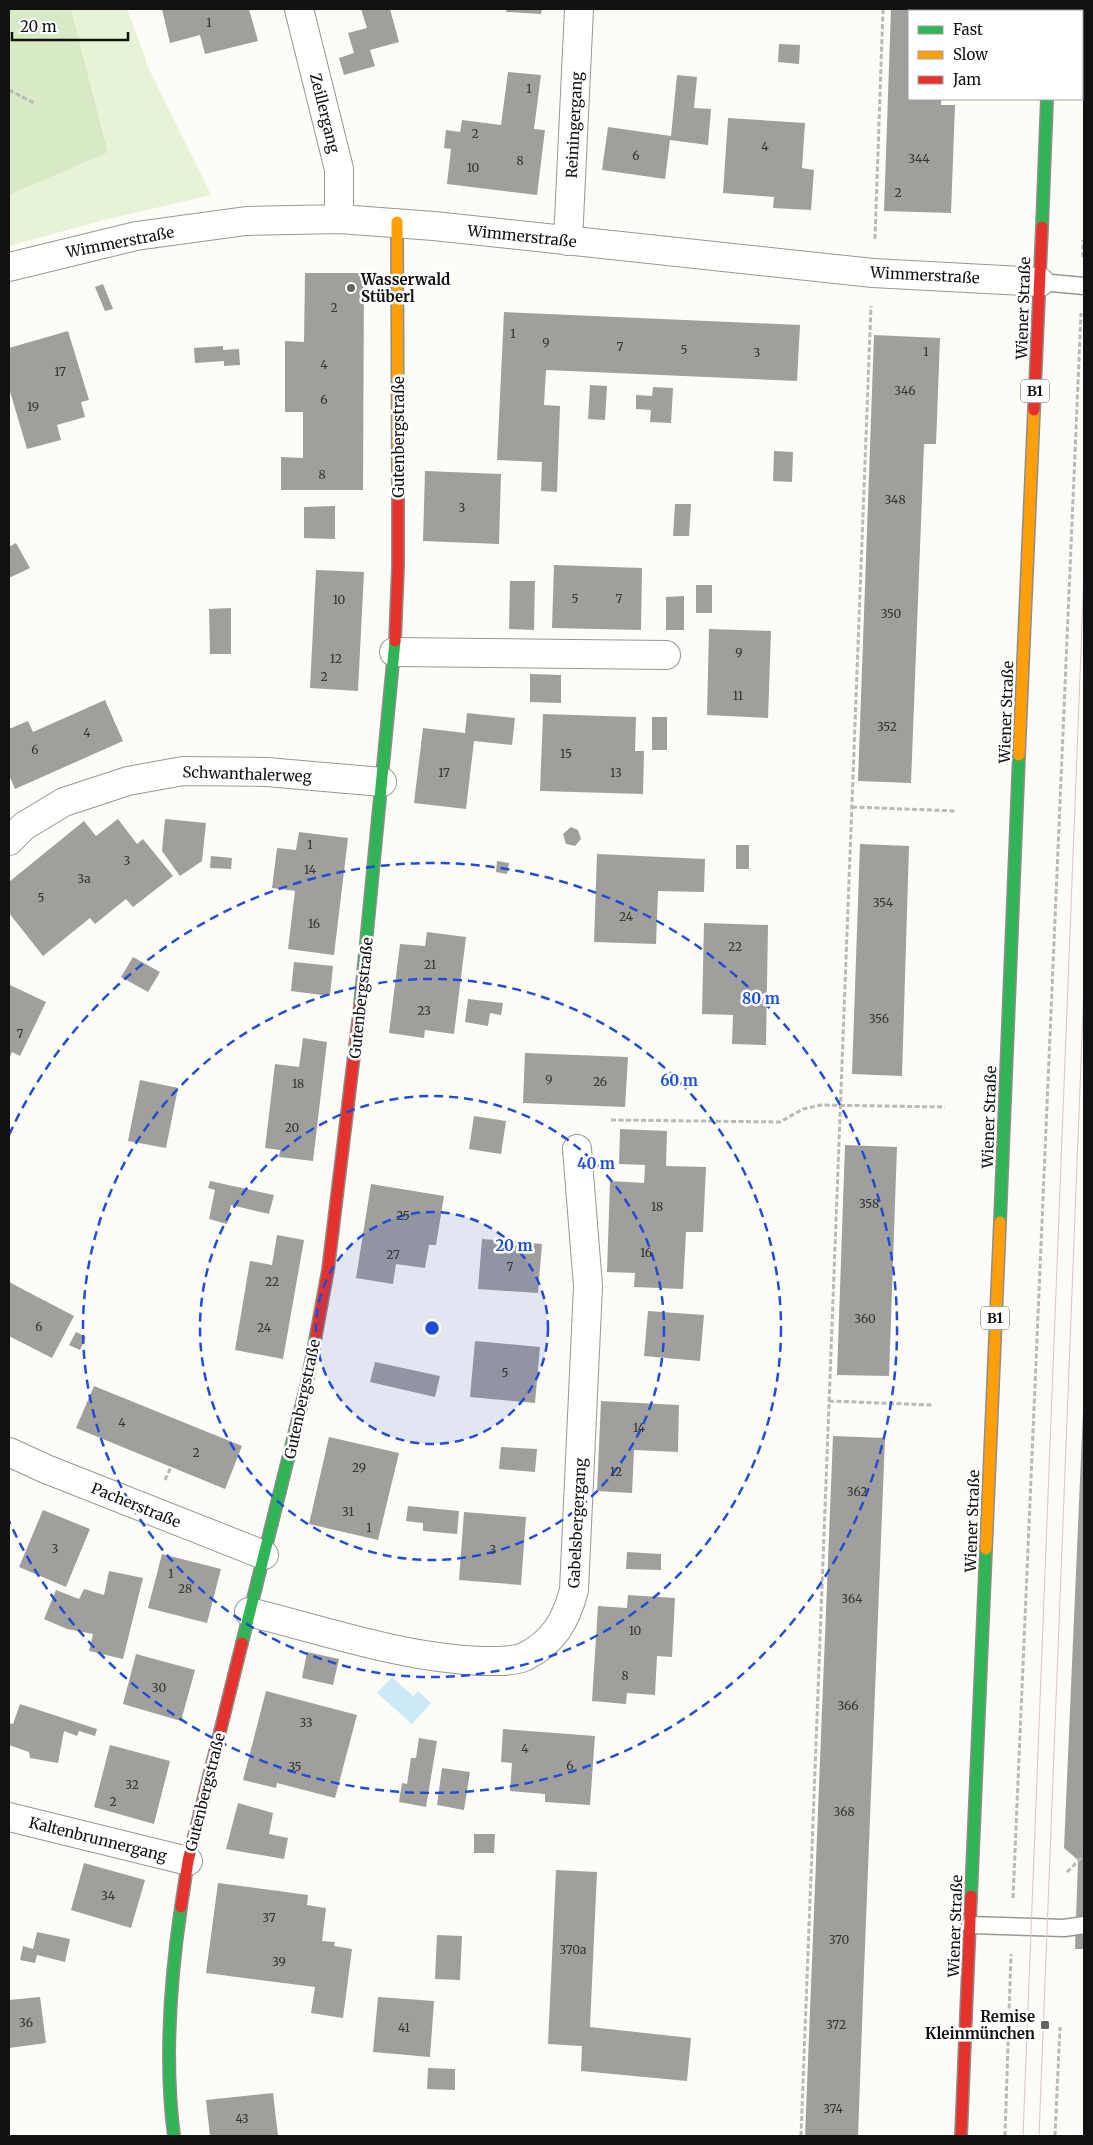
<svg xmlns="http://www.w3.org/2000/svg" width="1093" height="2145" font-family="Merriweather,serif">
  <style>
    .green { fill: #e7f3d7 }
    .forest { fill: #d8eac5 }
    .water { fill: #cde8f7 }
    .building { fill: #a19f9c }
    .lines { fill: none; stroke-linecap: round; stroke-linejoin: round }
    .lane-casing { stroke: #979795; stroke-width: 19 }
    .street-casing { stroke: #979795; stroke-width: 30 }
    .fast-casing { stroke: #8e8d8b; stroke-width: 14 }
    .slow-casing { stroke: #8e8d8b; stroke-width: 14 }
    .jam-casing { stroke: #8e8d8b; stroke-width: 14 }
    .path { stroke: #b9b9b8; stroke-width: 3; stroke-dasharray: 5 2.5; stroke-linecap: butt }
    .lane { stroke: #fffffe; stroke-width: 16 }
    .street { stroke: #fffffe; stroke-width: 28 }
    .fast { stroke: #30b455; stroke-width: 11 }
    .slow { stroke: #ff9f0a; stroke-width: 11 }
    .jam { stroke: #e5322d; stroke-width: 11 }
    .tram { stroke: #d9c6c7; stroke-width: 1 }
    .ring { fill: none; stroke: #1d4ed8; stroke-width: 2.5; stroke-dasharray: 9 6 }
    .poi-dot { fill: #646362; stroke: #fff; stroke-width: 2 }
    .labels { text-anchor: middle; dominant-baseline: central; stroke-width: 5; stroke-linejoin: round; paint-order: stroke }
    .number-label { font-size: 12px; fill: #353434 }
    .shield { fill: #fff; stroke: #585858; stroke-width: 1 }
    .shield-label { font-size: 14px; font-weight: bold; fill: #111 }
    .street-label { font-size: 15px; fill: #111; stroke: #fff }
    .poi-label { font-size: 15px; font-weight: bold; fill: #111; stroke: #fff; text-anchor: start }
    .centre { fill: #1d4ed8; stroke: #fff; stroke-width: 2.5 }
    .ring-label { font-size: 15px; text-anchor: middle; font-weight: bold; fill: #1d4ed8; stroke: #fff; stroke-width: 5; stroke-linejoin: round; paint-order: stroke }
  </style>
  <rect width="100%" height="100%" fill="#fdfcf7"/>
  <!-- green -->
  <path class="green" d="M71,9H127L149,69L211,195L104,220L9,246V195L108,151Z"/>
  <!-- forest -->
  <path class="forest" d="M9,9H71L108,152L9,195Z"/>
  <!-- water -->
  <path class="water" d="M392,1677L413,1696L418,1691L431,1703L412,1724L377,1693Z"/>
  <!-- building -->
  <path class="building" d="M162,9H249L258,41L205,54L200,35L170,43Z
    M361,9H390L399,42L370,50L375,66L344,75L339,58L354,53L348,33L367,28Z
    M507,9H542L541,14L506,12Z
    M891,9H945L944,11H909V99H941V105H955L951,213L884,211Z
    M779,44L800,45L799,64L778,62Z
    M508,72L541,75L534,129L545,130L537,195L447,184L451,149L444,148L446,130L460,132L462,120L501,125Z
    M677,75L697,77L694,108L711,109L708,145L670,140L665,179L602,170L608,127L671,136Z
    M728,118L805,123L802,168L814,170L811,210L773,208L774,197L723,193Z
    M305,273H364L363,490H281V457L303,458V412H285V341L304,342Z
    M103,284L113,309L105,311L95,287Z
    M504,312L800,325L797,381L546,370L544,405L560,406L557,492L541,491L542,462L497,460Z
    M68,331L89,400L81,402L85,417L57,425L61,440L27,449L9,388V348Z
    M874,335L940,338L936,444H924L911,783L858,781Z
    M223,346V350L239,349L240,365L224,366V361L195,363L194,348Z
    M590,385L607,386L605,420L588,419Z
    M653,387L673,388L671,423L650,422L651,410L636,409V395L652,396Z
    M774,451L793,452L792,482L773,481Z
    M425,471L501,474L499,544L423,541Z
    M675,504H691L689,536H673Z
    M335,506V539L304,538V507Z
    M16,543L30,568L9,578V547Z
    M554,565L642,568L641,630L552,628Z
    M316,570L364,572L358,691L310,688Z
    M510,581H535L534,630L509,629Z
    M696,585H712V613H696Z
    M684,596V630H666V597Z
    M231,608V654H210L209,609Z
    M709,629L771,631L768,718L707,715Z
    M530,674L561,675V703L530,702Z
    M105,700L123,741L15,789L9,775V729L28,721L33,732Z
    M467,713L515,718L512,745L474,741L466,809L414,803L423,728L465,733Z
    M543,714L636,717L635,751H644L643,794L540,791Z
    M652,717H667V750H652Z
    M118,819L137,844L143,839L173,876L133,907L126,899L95,924L90,918L43,956L9,913V882L84,821L96,836Z
    M165,819L206,823L202,861L180,876L162,851Z
    M571,827L578,830L581,839L575,846L566,844L563,834Z
    M299,832L348,838L334,955L288,949L295,891L272,888L277,848L296,850Z
    M860,844L909,846L902,1076L852,1074Z
    M736,845H749V869H736Z
    M597,854L705,859L704,892L658,891L656,944L594,942Z
    M211,856L232,858L231,869L210,868Z
    M497,861L509,863L507,874L496,872Z
    M704,923L768,925L766,1045L732,1044L733,1015L702,1014Z
    M427,932L466,937L454,1034L425,1030L424,1038L389,1033L400,944L425,946Z
    M133,957L160,972L148,992L121,977Z
    M294,962L333,966L330,996L291,991Z
    M10,985L46,1002L20,1056L12,1052L9,1059V988Z
    M468,999L503,1003L501,1015L490,1013L488,1026L465,1022Z
    M303,1038L327,1042L313,1161L279,1157L280,1150L265,1148L275,1064L299,1067Z
    M525,1053L628,1057L625,1107L523,1103Z
    M140,1080L178,1088L166,1148L128,1141Z
    M474,1116L506,1121L501,1154L469,1149Z
    M620,1129L667,1131L666,1166L706,1167L703,1232H686L683,1289L634,1287L635,1273L607,1272L610,1181L644,1183L645,1165L619,1164Z
    M845,1145L897,1147L889,1376L837,1375Z
    M210,1181L274,1195L269,1214L231,1205L227,1224L209,1219L215,1190L208,1188Z
    M371,1184L444,1196L436,1245H429L425,1268L396,1264L393,1284L356,1278Z
    M277,1235L304,1240L283,1359L235,1350L250,1261L272,1265Z
    M482,1239L542,1244L538,1293L478,1289Z
    M9,1282L74,1316L52,1358L9,1336Z
    M648,1311L704,1315L700,1361L644,1356Z
    M76,1332L86,1337L80,1350L69,1345Z
    M475,1341L540,1347L535,1403L470,1397Z
    M375,1362L440,1376L435,1397L370,1382Z
    M94,1386L242,1446L225,1489L76,1428Z
    M601,1401L679,1405L678,1452L634,1450L632,1493L597,1491Z
    M1083,1411H1084V1949H1075L1078,1860L1064,1848Z
    M833,1436L885,1438L864,1971L858,2136H805Z
    M329,1437L399,1453L378,1540L309,1524Z
    M501,1447L537,1449L535,1472L499,1469Z
    M408,1506L459,1511L457,1534L423,1531V1523L406,1521Z
    M43,1510L90,1529L66,1587L19,1567Z
    M464,1512L526,1517L521,1585L459,1580Z
    M627,1552L661,1554V1570L626,1569Z
    M162,1554L221,1569L207,1623L148,1608Z
    M109,1571L143,1578L123,1659L89,1651L93,1634L67,1629L44,1619L56,1590L79,1599L84,1589L104,1595Z
    M628,1595L675,1598L672,1657L657,1656L655,1695L627,1693L626,1704L592,1701L598,1606L627,1608Z
    M307,1652L339,1659L333,1685L302,1678Z
    M136,1654L195,1670L181,1721L123,1704Z
    M266,1691L357,1715L335,1798L277,1783L276,1788L243,1780Z
    M20,1704L97,1729L95,1736L79,1731L77,1736L64,1731L58,1763L30,1758L29,1752L9,1745V1723L13,1724Z
    M503,1729L595,1736L590,1805L545,1802V1794L510,1791L512,1763L501,1762Z
    M419,1738L437,1741L426,1807L399,1802L402,1783L407,1784L411,1758H416Z
    M110,1745L170,1761L154,1824L94,1807Z
    M442,1768L470,1772L464,1810L437,1805Z
    M238,1803L273,1813L269,1834L288,1838L284,1859L226,1849Z
    M474,1834H495L494,1853H474Z
    M84,1863L145,1880L131,1928L71,1910Z
    M556,1870L597,1872L590,2027L691,2038L687,2081L581,2071L582,2046L548,2044Z
    M218,1883L308,1895L307,1905L326,1908L322,1941L335,1942L334,1946L352,1949L343,2018L311,2013L315,1987L206,1973Z
    M37,1932L70,1939L65,1962L37,1955L35,1963L20,1960L23,1946L33,1949Z
    M437,1935L462,1936L460,1980L435,1979Z
    M40,1997L46,2043L9,2048V2000Z
    M378,1997L434,2001L430,2057L373,2052Z
    M428,2068L455,2069V2090L427,2089Z
    M273,2093L278,2136H210L206,2100Z"/>
  <g class="lines">
    <!-- lane casing -->
    <g class="lane-casing">
      <path id="lane" d="M1040,282L1084,286
        M970,1925L1064,1928L1084,1925"/>
    </g>
    <!-- street casing -->
    <g class="street-casing">
      <path id="street" d="M299,9L339,169V219
        M568,241L579,9
        M9,267L136,236L246,221L339,219L434,226L873,273L1040,282
        M394,652L666,655
        M9,841L24,826L64,802L128,781L183,771L267,772L382,782
        M9,1452L46,1469L264,1555
        M249,1612C326,1631 403,1658 482,1661C495,1661 512,1662 524,1657C553,1643 566,1621 574,1590L588,1286L577,1149
        M9,1817L188,1861"/>
    </g>
    <!-- fast casing -->
    <g class="fast-casing">
      <path id="fast" d="M1042,227L1047,99
        M360,1006L395,641
        M1000,1222L1019,755
        M242,1643L306,1387L316,1335
        M971,1896L986,1549
        M174,2136C164,2060 170,1982 181,1907"/>
    </g>
    <!-- slow casing -->
    <g class="slow-casing">
      <path id="slow" d="M1050,9V11
        M397,222L398,486
        M1019,755L1034,410
        M986,1549L1000,1222"/>
    </g>
    <!-- jam casing -->
    <g class="jam-casing">
      <path id="jam" d="M1034,410L1042,227
        M395,641L398,567V486
        M316,1335L328,1270L360,1006
        M181,1907L188,1861L242,1643
        M961,2136L971,1896"/>
    </g>
    <!-- path -->
    <path class="path" d="M9,90L34,103
      M875,239L883,9
      M1083,257V240
      M852,807L957,811
      M611,1120L780,1122L803,1109L821,1105L945,1107
      M829,1401L933,1405
      M165,1480L171,1467
      M1067,1872L1084,1855
      M1013,1898L1081,313
      M801,2136L871,306
      M1005,2136L1011,1954
      M1055,2136L1060,2027"/>
    <!-- lane -->
    <use href="#lane" class="lane"/>
    <!-- street -->
    <use href="#street" class="street"/>
    <!-- fast -->
    <use href="#fast" class="fast"/>
    <!-- slow -->
    <use href="#slow" class="slow"/>
    <!-- jam -->
    <use href="#jam" class="jam"/>
    <!-- tram -->
    <path class="tram" d="M1023,2136L1084,574
      M1039,2136L1084,985"/>
  </g>
  <!-- distance rings -->
  <circle cx="432" cy="1328" r="116" fill="#1d4ed8" fill-opacity=".12"/>
  <g class="ring">
    <circle cx="432" cy="1328" r="116"/>
    <circle cx="432" cy="1328" r="232"/>
    <circle cx="432" cy="1328" r="349"/>
    <path d="M9 1135A465 465 0 1 1 9 1521"/>
  </g>
  <!-- markers -->
  <g class="poi-dot">
    <circle cx="351" cy="288" r="5"/>
    <rect x="1040" y="2020" width="10" height="10" rx="2.5"/>
  </g>
  <g class="labels">
    <!-- number labels -->
    <g class="number-label">
      <text x="209" y="22">1</text>
      <text x="529" y="88">1</text>
      <text x="475" y="133">2</text>
      <text x="765" y="146">4</text>
      <text x="636" y="155">6</text>
      <text x="919" y="158">344</text>
      <text x="520" y="160">8</text>
      <text x="473" y="167">10</text>
      <text x="898" y="192">2</text>
      <text x="334" y="307">2</text>
      <text x="513" y="333">1</text>
      <text x="546" y="342">9</text>
      <text x="620" y="346">7</text>
      <text x="684" y="349">5</text>
      <text x="926" y="351">1</text>
      <text x="757" y="352">3</text>
      <text x="324" y="364">4</text>
      <text x="60" y="371">17</text>
      <text x="905" y="390">346</text>
      <text x="324" y="399">6</text>
      <text x="33" y="406">19</text>
      <text x="322" y="474">8</text>
      <text x="895" y="499">348</text>
      <text x="462" y="507">3</text>
      <text x="575" y="598">5</text>
      <text x="619" y="598">7</text>
      <text x="339" y="599">10</text>
      <text x="891" y="613">350</text>
      <text x="739" y="652">9</text>
      <text x="336" y="658">12</text>
      <text x="324" y="676">2</text>
      <text x="738" y="695">11</text>
      <text x="887" y="726">352</text>
      <text x="87" y="732">4</text>
      <text x="35" y="749">6</text>
      <text x="566" y="753">15</text>
      <text x="444" y="772">17</text>
      <text x="616" y="772">13</text>
      <text x="310" y="844">1</text>
      <text x="127" y="860">3</text>
      <text x="310" y="869">14</text>
      <text x="84" y="878">3a</text>
      <text x="41" y="897">5</text>
      <text x="883" y="902">354</text>
      <text x="626" y="916">24</text>
      <text x="314" y="923">16</text>
      <text x="735" y="946">22</text>
      <text x="430" y="964">21</text>
      <text x="424" y="1010">23</text>
      <text x="879" y="1018">356</text>
      <text x="20" y="1033">7</text>
      <text x="549" y="1079">9</text>
      <text x="600" y="1081">26</text>
      <text x="298" y="1083">18</text>
      <text x="292" y="1127">20</text>
      <text x="869" y="1203">358</text>
      <text x="657" y="1206">18</text>
      <text x="403" y="1215">25</text>
      <text x="646" y="1252">16</text>
      <text x="393" y="1254">27</text>
      <text x="510" y="1266">7</text>
      <text x="272" y="1281">22</text>
      <text x="865" y="1318">360</text>
      <text x="39" y="1326">6</text>
      <text x="264" y="1327">24</text>
      <text x="505" y="1372">5</text>
      <text x="122" y="1422">4</text>
      <text x="639" y="1427">14</text>
      <text x="196" y="1452">2</text>
      <text x="359" y="1467">29</text>
      <text x="616" y="1471">12</text>
      <text x="857" y="1491">362</text>
      <text x="348" y="1511">31</text>
      <text x="369" y="1527">1</text>
      <text x="55" y="1548">3</text>
      <text x="493" y="1549">3</text>
      <text x="171" y="1573">1</text>
      <text x="185" y="1588">28</text>
      <text x="852" y="1598">364</text>
      <text x="635" y="1630">10</text>
      <text x="625" y="1675">8</text>
      <text x="159" y="1687">30</text>
      <text x="848" y="1705">366</text>
      <text x="306" y="1722">33</text>
      <text x="525" y="1748">4</text>
      <text x="570" y="1765">6</text>
      <text x="295" y="1766">35</text>
      <text x="132" y="1784">32</text>
      <text x="113" y="1801">2</text>
      <text x="844" y="1811">368</text>
      <text x="108" y="1895">34</text>
      <text x="269" y="1917">37</text>
      <text x="839" y="1939">370</text>
      <text x="573" y="1949">370a</text>
      <text x="279" y="1961">39</text>
      <text x="26" y="2022">36</text>
      <text x="836" y="2024">372</text>
      <text x="404" y="2027">41</text>
      <text x="833" y="2108">374</text>
      <text x="242" y="2118">43</text>
    </g>
    <!-- shield labels -->
    <g class="shield">
      <rect x="1021" y="379.5" width="28" height="23" rx="4"/>
      <rect x="981" y="1306.5" width="28" height="23" rx="4"/>
    </g>
    <g class="shield-label">
      <text x="1035" y="391">B1</text>
      <text x="995" y="1318">B1</text>
    </g>
    <!-- street labels -->
    <g class="street-label">
      <text transform="translate(325 113) rotate(76)">Zeillergang</text>
      <text transform="translate(574 125) rotate(-87)">Reiningergang</text>
      <text transform="translate(522 236) rotate(6)">Wimmerstraße</text>
      <text transform="translate(120 242) rotate(-11)">Wimmerstraße</text>
      <text transform="translate(925 275) rotate(3)">Wimmerstraße</text>
      <text transform="translate(1023 308) rotate(-88)">Wiener Straße</text>
      <text transform="translate(398 437) rotate(-90)">Gutenbergstraße</text>
      <text transform="translate(1006 712) rotate(-88)">Wiener Straße</text>
      <text transform="translate(247 774) rotate(2)">Schwanthalerweg</text>
      <text transform="translate(361 998) rotate(-84)">Gutenbergstraße</text>
      <text transform="translate(989 1117) rotate(-88)">Wiener Straße</text>
      <text transform="translate(302 1399) rotate(-78)">Gutenbergstraße</text>
      <text transform="translate(136 1505) rotate(22)">Pacherstraße</text>
      <text transform="translate(972 1521) rotate(-88)">Wiener Straße</text>
      <text transform="translate(577 1523) rotate(-87)">Gabelsbergergang</text>
      <text transform="translate(205 1792) rotate(-76)">Gutenbergstraße</text>
      <text transform="translate(98 1839) rotate(14)">Kaltenbrunnergang</text>
      <text transform="translate(955 1926) rotate(-88)">Wiener Straße</text>
    </g>
    <!-- poi labels -->
    <g class="poi-label">
      <text x="361" y="279">Wasserwald<tspan x="361" dy="17">Stüberl</tspan></text>
      <text x="1035" y="2016" text-anchor="end">Remise<tspan x="1035" dy="17">Kleinmünchen</tspan></text>
    </g>
  </g>
  <circle cx="432" cy="1328" r="8" class="centre"/>
  <g class="ring-label">
    <text x="761" y="1004">80 m</text>
    <text x="679" y="1086">60 m</text>
    <text x="596" y="1169">40 m</text>
    <text x="514" y="1251">20 m</text>
  </g>
  <!-- border -->
  <rect width="1093" height="2145" fill="none" stroke="#111111" stroke-width="20"/>
  <!-- legend -->
  <rect x="908" y="10" width="175" height="90" fill="#ffffff" stroke="#a0a0a0"/>
  <rect x="918" y="26" width="25" height="8" fill="#30b455" stroke="#a0a0a0"/>
  <text x="953" y="35" font-size="15" fill="#111111">Fast</text>
  <rect x="918" y="51" width="25" height="8" fill="#ff9f0a" stroke="#a0a0a0"/>
  <text x="953" y="60" font-size="15" fill="#111111">Slow</text>
  <rect x="918" y="76" width="25" height="8" fill="#e5322d" stroke="#a0a0a0"/>
  <text x="953" y="85" font-size="15" fill="#111111">Jam</text>
  <!-- scale -->
  <path d="M12 32v8h116v-8" fill="none" stroke="#111111" stroke-width="2.5"/>
  <text x="20" y="32" font-size="15" fill="#111111" stroke="#ffffff" stroke-width="4" paint-order="stroke">20 m</text>
</svg>
